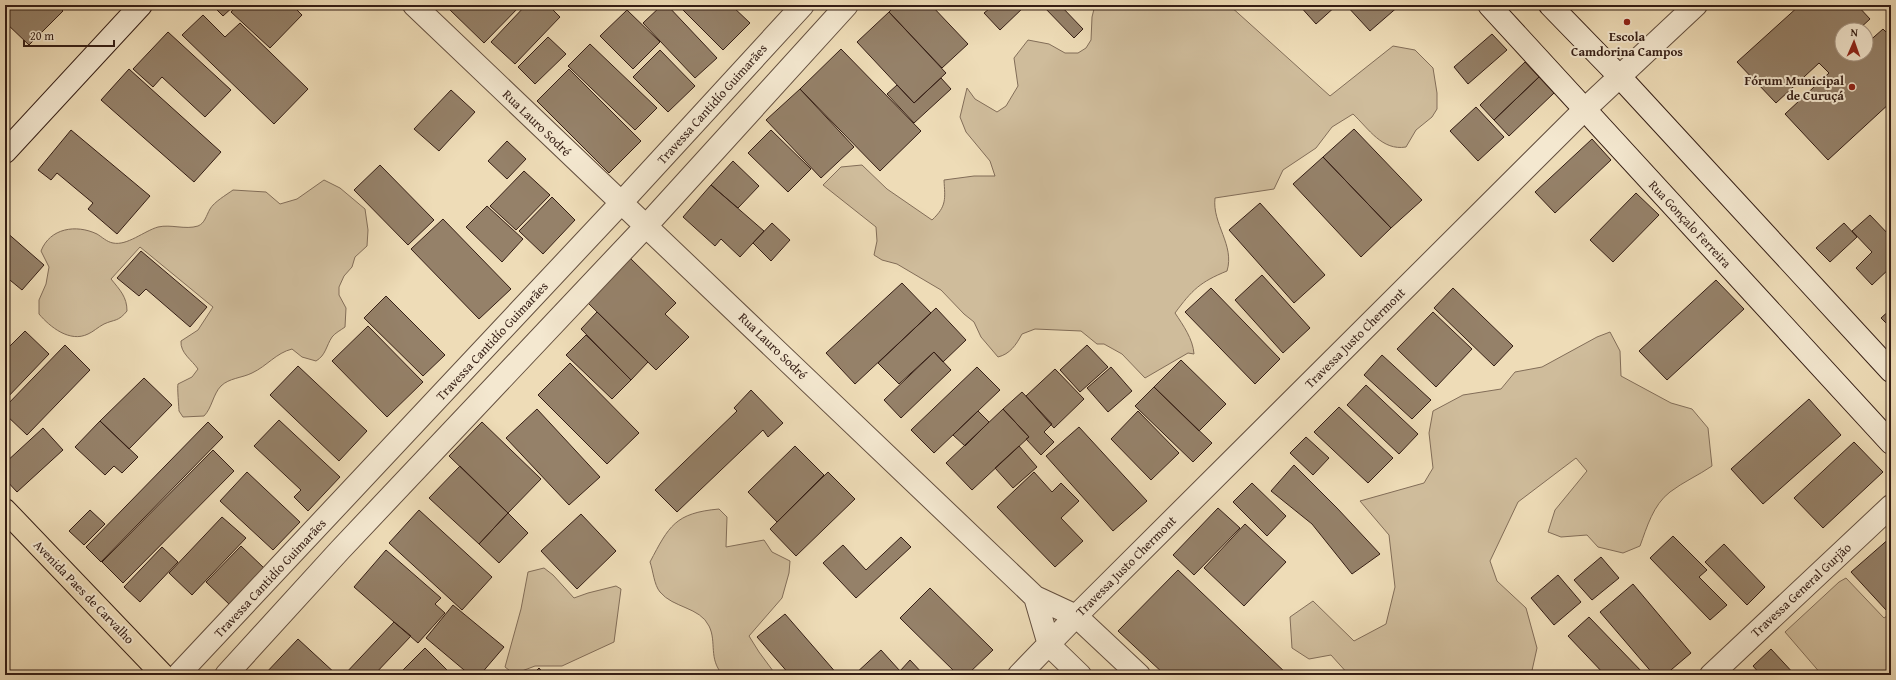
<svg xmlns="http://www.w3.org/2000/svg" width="1896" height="680" font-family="'Gentium Book Plus',serif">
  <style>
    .green { fill: #cfbc9b; stroke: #826d58 }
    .building { fill: #958169; stroke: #351e15 }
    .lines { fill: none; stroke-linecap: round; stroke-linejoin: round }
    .street-casing { stroke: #634e3e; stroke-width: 24 }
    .secondary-casing { stroke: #351e15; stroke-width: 24 }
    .primary-casing { stroke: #351e15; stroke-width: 24 }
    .street { stroke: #f4e8d0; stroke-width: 22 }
    .secondary { stroke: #f4e8d0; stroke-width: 22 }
    .primary { stroke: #eedcb7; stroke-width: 22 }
    .poi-dot { fill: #8f2418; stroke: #f4e8d0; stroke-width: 1.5 }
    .labels { text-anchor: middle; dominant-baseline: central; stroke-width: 4; stroke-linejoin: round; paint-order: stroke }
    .poi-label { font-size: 13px; font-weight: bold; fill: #351e15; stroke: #f4e8d0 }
    .street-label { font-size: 13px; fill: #351e15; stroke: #f4e8d0 }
  </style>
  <rect width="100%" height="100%" fill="#eedcb7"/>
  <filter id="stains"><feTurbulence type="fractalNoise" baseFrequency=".005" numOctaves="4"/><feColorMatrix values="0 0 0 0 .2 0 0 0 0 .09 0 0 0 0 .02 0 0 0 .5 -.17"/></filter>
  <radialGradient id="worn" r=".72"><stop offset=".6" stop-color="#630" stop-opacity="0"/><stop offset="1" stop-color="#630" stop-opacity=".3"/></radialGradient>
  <!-- green -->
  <path class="green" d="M1095,5H1229L1330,96L1393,46L1415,50L1433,68L1437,93V109L1432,117L1416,130L1406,147C1382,151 1369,129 1353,114L1332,127L1316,148L1283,170L1274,189L1215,198C1212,224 1235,245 1227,271C1200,282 1192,290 1175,313C1183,325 1193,339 1194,354L1188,353L1145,378L1122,354L1104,344H1097L1081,331L1035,329L1022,334C1016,345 1010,354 998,357L981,337L974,322L964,314L941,290L897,264L882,260L874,255L877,241L876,227L823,185L841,167L862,165L887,189L932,220C947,206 945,199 944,180L974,176H995L990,161L966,132L960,117L967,88L975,99L997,112L1006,106L1018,86L1014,58L1028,40L1049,44L1065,53H1078L1086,48L1091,40L1092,17Z
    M324,180L340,188L365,209L368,230L367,246L355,257L352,267L344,276L339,287V295L346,308L345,327C341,330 335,333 332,337C326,346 326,355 316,361L302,357L292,349C276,353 267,366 252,373C242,378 229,378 221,386C213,394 212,408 204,416L183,417C182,415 180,413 179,411C179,409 177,386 178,384L192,377L198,369C192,360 180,353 181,341L198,330L213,307L140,247L111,279C120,290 127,297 127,311C118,322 115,319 104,324C98,327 93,332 88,334C70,343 50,327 39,314V300L46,284L49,267L41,251C50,228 76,224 97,234C102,237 107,242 113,243C127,246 144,231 158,227C171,224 185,230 198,226C205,223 206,216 210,209C214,202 226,195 233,190L266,192L280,204L297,199Z
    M1610,332L1620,351L1621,376L1671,403L1692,409L1708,428L1712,466C1699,475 1683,482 1670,492C1653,505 1647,527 1640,546L1623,553L1598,547L1587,535L1561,537L1548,532L1555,510L1587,471L1576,458L1518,502L1490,561L1497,581L1526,608L1537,648L1531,675H1349L1331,655L1309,659L1292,648L1290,617L1313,601L1354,641L1386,624L1395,587L1389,535L1360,501L1424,483L1433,468L1429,433L1433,411L1463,395L1501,389L1515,372L1542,367L1597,337Z
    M719,509L727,517L726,547L764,540L772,552L790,561L789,573L782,598L749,636L759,652L776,675H723C708,659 717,642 709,626C700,607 673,608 660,592C654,585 653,570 650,562C669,526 675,513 719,509Z
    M544,568L553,575L574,598L588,593L616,586L621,589L614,642L562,666H535L514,674L505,667L521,609L528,572Z
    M1846,578L1884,618L1891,613V675H1822L1785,632L1839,582Z"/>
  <!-- building -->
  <path class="building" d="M5,5H57L63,11L29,45L5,22Z
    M212,5H235L223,16Z
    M238,5H292L302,15L270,48L231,12Z
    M453,5H521L484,43L449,9Z
    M526,5H548L560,17L515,64L491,42Z
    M662,5H667L717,58L695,78L643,23Z
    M678,5H731L750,23L723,50Z
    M896,5H931L968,44L942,68L889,12Z
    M985,5H1024L1025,6L1000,30L984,13L989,9Z
    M1042,5H1060L1083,29L1074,38Z
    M1299,5H1337L1316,24Z
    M1346,5H1400L1370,31Z
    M1800,5H1857L1870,19L1858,30H1842V45L1840,47L1842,49V54H1847L1851,58L1855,54H1866V44L1883,29L1891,37V102L1828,160L1785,114L1829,73L1819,63L1776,103L1737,62Z
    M627,10L660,42L633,69L600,36Z
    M889,12L946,73L914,103L857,42Z
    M203,15L225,37L240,23L308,89L274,124L182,35Z
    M168,32L231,90L205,117L162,77L153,87L133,69Z
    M1492,34L1507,50L1468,84L1454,67Z
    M548,37L566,54L535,84L518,67Z
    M590,44L657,108L635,130L568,66Z
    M841,49L921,131L880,171L800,89Z
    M660,50L695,86L668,112L633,77Z
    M1525,62L1539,77L1494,120L1480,105Z
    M129,69L221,152L194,182L101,100Z
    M569,69L641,141L609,173L537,101Z
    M1539,77L1554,93L1509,136L1494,120Z
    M941,78L951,89L914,123L887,94L897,85L914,103Z
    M800,89L854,147L821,178L766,120Z
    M451,90L475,112L439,151L414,129Z
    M1476,107L1504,137L1478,161L1450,131Z
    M1354,129L1422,200L1391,228L1323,157Z
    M71,130L150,196L117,234L88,209L93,203L57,173L51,180L38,170Z
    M771,130L811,169L788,192L748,153Z
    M1592,139L1611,160L1555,213L1535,192Z
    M507,141L526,159L507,179L488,161Z
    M1323,157L1391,228L1361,257L1293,184Z
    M733,161L759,186L738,208L711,185Z
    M380,165L434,220L408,245L354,190Z
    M524,171L550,195L516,230L490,206Z
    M711,185L764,231L740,257L721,239L715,246L683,217Z
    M1636,193L1659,215L1613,262L1590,240Z
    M552,197L575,220L543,254L519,231Z
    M1260,203L1325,275L1294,303L1229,230Z
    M487,206L523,239L502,262L466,227Z
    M1870,215L1891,237V267L1872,285L1856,268L1872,252L1852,231Z
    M443,219L511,289L479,319L411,249Z
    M772,223L790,240L771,261L753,243Z
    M1844,223L1857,237L1830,262L1816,248Z
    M5,231L44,265L22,290L5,276Z
    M141,251L207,307L190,327L146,289L139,296L117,278Z
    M630,258L676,303L665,314L689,337L656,370L587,302Z
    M1262,275L1310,328L1283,353L1235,300Z
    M1716,280L1744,309L1667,380L1639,351Z
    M902,283L931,313L855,384L826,353Z
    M1211,288L1280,359L1255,384L1185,312Z
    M1453,288L1513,346L1494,366L1434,308Z
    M386,296L445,355L423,376L364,318Z
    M936,308L966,340L943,362L934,352L899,384L878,363Z
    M1891,309V328L1881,318Z
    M597,312L648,362L631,380L581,329Z
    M1433,312L1472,349L1436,387L1397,349Z
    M368,326L423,382L387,417L332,361Z
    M25,331L49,354L5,400V347L7,349Z
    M586,335L631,380L612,399L566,355Z
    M65,345L90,370L27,435L5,414V407Z
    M1087,345L1108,367L1080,392L1060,370Z
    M934,352L951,370L901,418L884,400Z
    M1382,355L1431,400L1412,419L1364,375Z
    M1181,360L1226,404L1199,431L1154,387Z
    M570,363L639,433L607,464L538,395Z
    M298,366L367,431L339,461L270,395Z
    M977,367L1000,390L934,453L911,430Z
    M1111,367L1132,391L1108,412L1087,388Z
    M1055,369L1084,399L1054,428L1026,396Z
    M144,378L172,405L129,449L100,421Z
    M1366,385L1418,434L1399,454L1347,405Z
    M1154,387L1212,443L1193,462L1135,406Z
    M751,390L783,423L768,437L763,430L677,512L655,490L737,411L734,408Z
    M1022,392L1052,424L1044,432L1054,442L1041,455L1026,439L1029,437L1003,409Z
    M1809,399L1841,435L1763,504L1731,469Z
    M1339,407L1393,458L1368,483L1314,432Z
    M537,409L600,477L569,505L506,438Z
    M1003,409L1029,437L972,490L946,463Z
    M978,411L989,422L965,446L953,435Z
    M1138,411L1179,453L1151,480L1111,439Z
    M279,420L340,477L308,511L294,497L301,490L254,446Z
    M100,421L138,457L122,473L114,466L105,475L75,447Z
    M208,422L223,437L101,562L86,547Z
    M482,422L541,479L508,513L449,456Z
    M1079,427L1147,501L1113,531L1046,456Z
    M43,428L63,450L17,492L5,479V463Z
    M1306,437L1329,458L1313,475L1290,453Z
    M1854,442L1883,472L1823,528L1794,498Z
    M795,446L824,475L777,522L748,492Z
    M1019,446L1037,467L1013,488L995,468Z
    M213,450L234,471L123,583L102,562Z
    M1294,465L1337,508L1380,554L1352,574L1312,524L1271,491Z
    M460,466L508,513L479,544L429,498Z
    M247,472L300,522L273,550L220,501Z
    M828,472L855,499L796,556L770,529Z
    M1034,472L1052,492L1061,483L1079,501L1061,518L1083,541L1055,567L997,507Z
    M1252,483L1286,516L1267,536L1233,502Z
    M1218,508L1240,528L1194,575L1173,555Z
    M90,510L105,524L84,545L69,531Z
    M419,510L492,577L462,610L389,543Z
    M508,513L528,533L499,563L479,544Z
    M581,514L616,551L577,589L541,551Z
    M222,517L246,538L192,595L169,573Z
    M1245,524L1286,562L1244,606L1204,568Z
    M1673,536L1707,570L1699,577L1727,605L1710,620L1650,558Z
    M901,537L911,547L856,598L823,563L843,545L866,570Z
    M1891,537V605L1886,610L1851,572Z
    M1724,544L1765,587L1747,605L1705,562Z
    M241,546L264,568L230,605L206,582Z
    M162,547L178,562L140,602L124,587Z
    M386,550L441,598L435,604L445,613L418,643L354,587Z
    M1601,557L1619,578L1592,600L1574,580Z
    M1178,570L1288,675H1165L1118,631Z
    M1558,575L1581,602L1554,625L1531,598Z
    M1633,584L1691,653L1665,675H1654L1600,612Z
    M930,588L993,650L967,675H958L900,618Z
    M453,605L504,647L480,675H470L426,638Z
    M785,614L838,675H790L757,637Z
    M1589,617L1645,675H1605L1568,636Z
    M394,622L411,636L374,675H344Z
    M298,639L337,675H264Z
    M425,648L452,675H398Z
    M1771,649L1795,675H1761L1753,666Z
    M881,650L900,671L910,660L924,675H854Z
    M539,668L545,675H532Z"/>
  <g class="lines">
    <!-- street casing -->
    <g class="street-casing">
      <path id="street" d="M414,5L1035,597L1076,616L1139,675
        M1035,597L1049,645L1080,675
        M178,675L621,203L803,5
        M226,675L340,550L647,225L847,5
        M1019,675L1076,616L1585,109L1696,5
        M1711,675L1891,506"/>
    </g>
    <!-- secondary casing -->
    <g class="secondary-casing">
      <path id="secondary" d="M1489,5L1891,443
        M1550,5L1620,77L1891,371
        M5,152L141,5"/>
    </g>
    <!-- primary casing -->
    <g class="primary-casing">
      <path id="primary" d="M5,510L163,675"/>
    </g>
    <!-- street -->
    <use href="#street" class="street"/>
    <!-- secondary -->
    <use href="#secondary" class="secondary"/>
    <!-- primary -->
    <use href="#primary" class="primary"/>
  </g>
  <!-- markers -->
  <g class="poi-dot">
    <circle cx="1627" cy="22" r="4"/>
    <circle cx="1852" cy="87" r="4"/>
  </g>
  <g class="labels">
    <!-- poi labels -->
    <g class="poi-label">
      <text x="1627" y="36">Escola<tspan x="1627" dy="15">Camdorina Campos</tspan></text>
      <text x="1844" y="80" text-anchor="end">Fórum Municipal<tspan x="1844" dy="15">de Curuçá</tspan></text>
    </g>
    <!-- street labels -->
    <g class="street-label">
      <text transform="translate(712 104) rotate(-48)">Travessa Cantidío Guimarães</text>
      <text transform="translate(537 123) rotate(44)">Rua Lauro Sodré</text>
      <text transform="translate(1690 224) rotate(47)">Rua Gonçalo Ferreira</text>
      <text transform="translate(1355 338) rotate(-45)">Travessa Justo Chermont</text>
      <text transform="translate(492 341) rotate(-47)">Travessa Cantidío Guimarães</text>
      <text transform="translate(773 346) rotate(44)">Rua Lauro Sodré</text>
      <text transform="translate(1126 566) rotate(-45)">Travessa Justo Chermont</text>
      <text transform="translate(270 578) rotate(-47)">Travessa Cantidío Guimarães</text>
      <text transform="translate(1801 590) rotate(-43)">Travessa General Gurjão</text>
      <text transform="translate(84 592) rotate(46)">Avenida Paes de Carvalho</text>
    </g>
  </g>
  <!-- margin -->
  <rect width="1896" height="680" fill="none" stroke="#eedcb7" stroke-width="20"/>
  <rect x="6" y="6" width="1884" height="668" fill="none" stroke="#351e15" stroke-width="2"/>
  <rect x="10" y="10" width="1876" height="660" fill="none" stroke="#351e15"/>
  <!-- north arrow -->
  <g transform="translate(1854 42) rotate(2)"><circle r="19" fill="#f4e8d0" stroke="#a89785"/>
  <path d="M0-3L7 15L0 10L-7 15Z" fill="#8f2418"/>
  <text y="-6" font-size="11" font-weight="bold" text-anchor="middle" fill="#351e15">N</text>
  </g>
  <!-- scale -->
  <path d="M24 40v6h90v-6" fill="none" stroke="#351e15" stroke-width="2"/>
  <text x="30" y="40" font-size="12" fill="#351e15" stroke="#f4e8d0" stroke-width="3" paint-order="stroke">20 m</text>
  <rect width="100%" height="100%" filter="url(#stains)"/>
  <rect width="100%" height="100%" fill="url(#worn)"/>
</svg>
